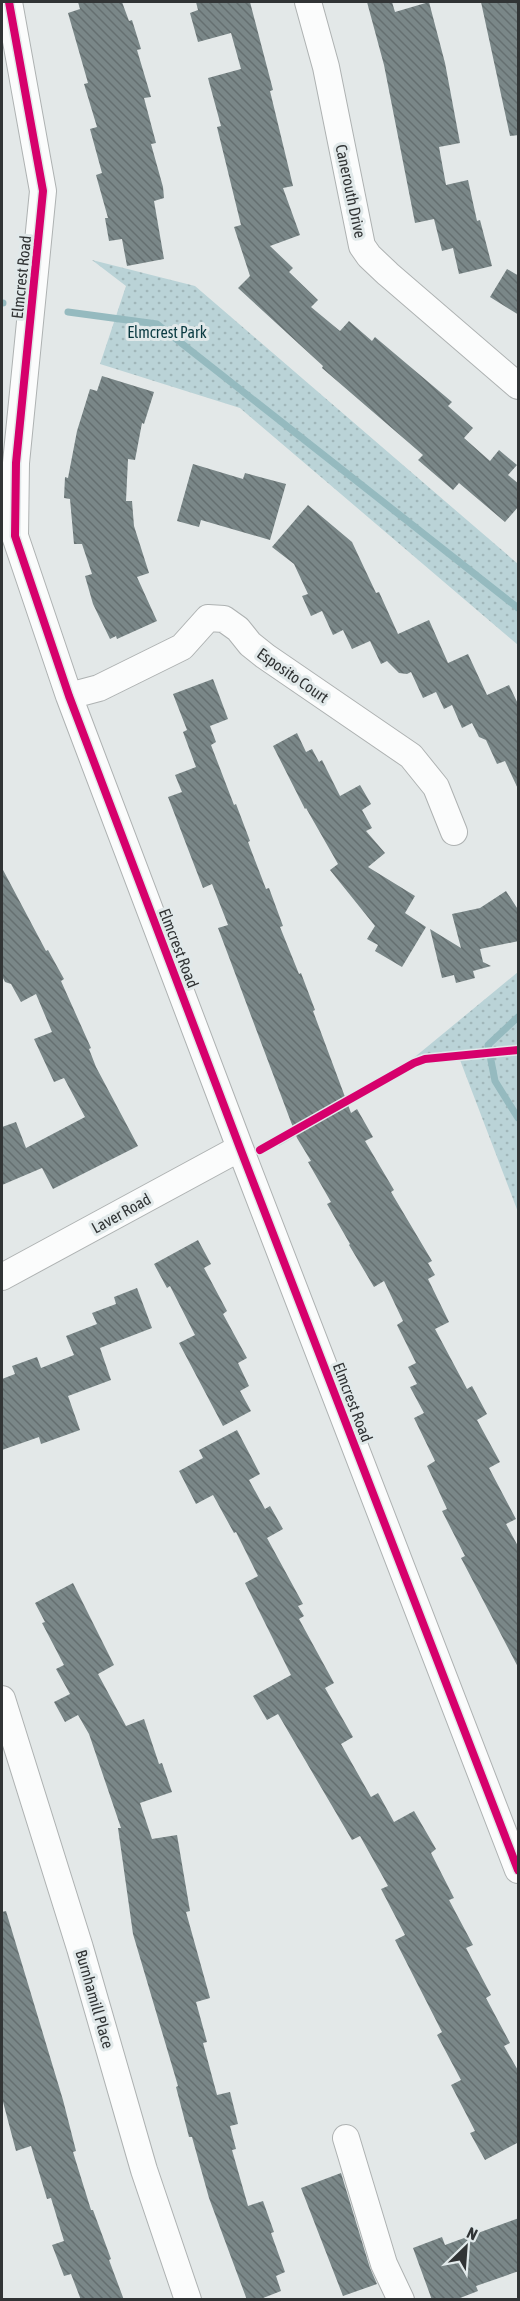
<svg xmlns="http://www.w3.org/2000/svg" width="520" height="2301" font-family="'Asap Condensed',sans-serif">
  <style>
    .park { fill: url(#park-dots) }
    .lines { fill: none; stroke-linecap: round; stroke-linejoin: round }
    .stream { stroke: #95babf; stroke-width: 7 }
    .building { fill: url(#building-back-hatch) }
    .minor-casing { stroke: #aeb2b2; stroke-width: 28 }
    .path { stroke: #d1d3d3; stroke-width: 4; stroke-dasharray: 4.5 4.5; stroke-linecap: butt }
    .minor { stroke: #fbfcfc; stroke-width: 26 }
    .cycleway-casing { stroke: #e1e9ea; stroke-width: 11 }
    .cycleway { stroke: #d6006c; stroke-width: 8 }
    .labels { text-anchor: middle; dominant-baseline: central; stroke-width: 6; stroke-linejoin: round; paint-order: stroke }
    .street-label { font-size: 16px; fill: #313435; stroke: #e1e9ea }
    .park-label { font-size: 16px; fill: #0b3b42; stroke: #e1e9ea }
  </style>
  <defs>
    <pattern id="park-dots" width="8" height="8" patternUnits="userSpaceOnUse" patternTransform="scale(1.5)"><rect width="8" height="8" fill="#bad3d7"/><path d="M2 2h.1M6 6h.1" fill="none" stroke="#a0b6b9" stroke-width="1.8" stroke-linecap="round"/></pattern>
    <pattern id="building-back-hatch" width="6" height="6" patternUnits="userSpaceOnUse" patternTransform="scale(1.5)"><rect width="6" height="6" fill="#7a8788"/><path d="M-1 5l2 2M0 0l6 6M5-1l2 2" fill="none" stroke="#656f70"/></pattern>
  </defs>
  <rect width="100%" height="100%" fill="#e3e8e8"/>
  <!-- park -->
  <path class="park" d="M92,260L195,286L518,564V645L240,408L100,364L126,286Z
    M518,972V1212L460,1060L419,1065L279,1146L276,1136L346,1100L416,1056Z"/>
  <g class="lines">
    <!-- stream -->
    <path class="stream" d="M2,303H3
      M68,312L157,324L518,608
      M518,1017L488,1045L495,1081L518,1118"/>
  </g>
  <!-- building -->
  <path class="building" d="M78,2H122L129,21L132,20L141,49L137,50L151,97L144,98L156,143L151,144L163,187L164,198L154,201L164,259L127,266L122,239L109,241L105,218H108L96,175L102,173L90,129L97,127L84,84L88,83L68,13L80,9Z
    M196,2H250L273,90L270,91L293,186L283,188L300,235L270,246L293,268L289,272L318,300L311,307L340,331L349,321L372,341L375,337L452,402L448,406L473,428L464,438L490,461L499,450L517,465L508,475L519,484V506L505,522L459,483L453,490L418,460L423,455L322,368L323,366L238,288L250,276L234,227L241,225L217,127L221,126L208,78L241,69L231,33L198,42L190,13L198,10Z
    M367,2H392L395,12L429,2L445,63L460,143L439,147L446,185L468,180L477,221L480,220L492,266L459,274L453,248L442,251L434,219L415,223L384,65Z
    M481,2H519V135L510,136Z
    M507,269L519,276V315L490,297Z
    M102,376L154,392L144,424L142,423L135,460L128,459L126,501H132L134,526L149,573L137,577L157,621L117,639L116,636L110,639L93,604L85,576L92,574L82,544H74L70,499L64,498L65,477L68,478L77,431L90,389L97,391Z
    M193,464L243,479L245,473L286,484L270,540L201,520L199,527L177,521Z
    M308,505L352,542L376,593L379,592L398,634L429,620L448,663L468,654L487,695L509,685L519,706V791L505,761L497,764L486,740L479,737L472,723L462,728L452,705L444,709L436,692L423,698L411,672L407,674L399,673L387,661L381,664L370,641L352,649L343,630L333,635L322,611L311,616L302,596L308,594L294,564L272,547Z
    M213,679L228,719L210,726L216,742L211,745L234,805L236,804L250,841L248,842L266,889L269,888L283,926L280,927L299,974L301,973L315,1010L313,1011L351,1113L357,1109L373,1137L365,1141L394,1190L391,1192L432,1261L428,1263L435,1275L428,1279L449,1322L435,1329L467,1389L472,1386L487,1414L477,1420L500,1462L489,1468L516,1519L506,1524L519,1548V1669L461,1558L465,1556L442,1511L447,1509L427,1466L435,1461L414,1418L424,1413L410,1387L417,1384L408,1367L416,1363L397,1325L403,1321L384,1281L374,1287L349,1245L350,1244L327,1204L331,1202L308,1162L311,1161L297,1138L218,928L228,925L212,884L203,888L168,797L182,792L175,775L196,767L183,732L187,730L173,694Z
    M297,733L306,752L312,749L319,762L322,760L340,796L360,785L371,804L362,810L372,828L366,831L385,853L368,867L415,896L405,913L426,927L402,967L375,951L378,945L367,939L375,926L330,870L338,864L306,808L305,809L273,746Z
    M2,868L46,951L48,950L64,979L61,981L91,1048L89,1049L96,1067L138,1146L53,1189L42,1168L2,1185V1127L16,1122L26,1148L85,1117L64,1078L54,1082L34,1039L52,1032L36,994L21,1002L11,984L5,982L2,976Z
    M506,891L519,911V941L480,949L483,962L491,966L473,971L475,978L456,983L454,975L442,978L430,929L461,948L452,914L480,908Z
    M198,1240L211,1264L204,1268L227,1311L223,1314L247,1358L238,1363L249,1386L240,1391L251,1411L223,1426L179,1343L195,1335L170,1286L167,1288L154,1264Z
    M137,1288L152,1328L100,1348L111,1380L68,1396L80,1430L41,1444L39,1437L2,1450V1379L15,1374L12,1366L37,1357L41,1368L74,1355L66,1336L97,1324L92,1313L116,1304L114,1297Z
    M237,1430L260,1474L249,1480L265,1509L270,1506L283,1529L267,1538L303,1604L298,1606L304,1616L299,1619L334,1683L325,1688L353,1737L341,1744L371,1797L378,1793L394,1822L414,1811L436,1849L431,1853L454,1898L449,1900L473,1945L466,1948L491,1995L486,1998L510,2043L504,2046L519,2072V2142L485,2160L470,2133L475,2131L451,2085L461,2080L437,2035L442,2032L395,1940L405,1935L381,1889L388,1886L360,1836L352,1840L278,1714L267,1720L253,1696L291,1675L245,1583L258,1576L236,1532L234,1533L213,1495L196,1504L179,1471L203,1458L199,1450Z
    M73,1583L114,1665L98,1674L126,1726L144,1719L159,1764L162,1763L172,1792L140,1803L152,1839L177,1835L190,1911L186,1912L210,1998L196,2002L207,2042L203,2043L217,2095L230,2092L238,2124L230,2126L236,2149L232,2150L248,2206L263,2201L274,2232L271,2233L285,2272L276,2276L281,2291L258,2300H247L209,2198L192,2137H189L176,2087L178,2086L133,1934L118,1828H121L89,1734L78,1715L65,1722L54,1702L70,1694L56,1669L64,1665L42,1623L45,1622L35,1603Z
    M6,1911L63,2100L76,2151L73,2152L91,2210H93L111,2259L109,2260L124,2300H81L71,2274L64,2276L52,2245L64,2241L51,2198L47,2199L31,2146L16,2151L2,2098V1912Z
    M341,2173L370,2268L377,2284L343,2296L301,2188Z
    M519,2218V2271L476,2286L478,2291L455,2300H432L413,2248L442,2237L445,2245Z"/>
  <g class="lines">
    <!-- minor casing -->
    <g class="minor-casing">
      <path id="minor" d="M9,2L43,191L16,463L15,536L69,696L240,1148L518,1870
        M308,2L326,67L362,246L369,256L388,274L518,386
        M69,696L99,688L182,647L208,618L224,619L238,629L250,644L265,656L411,756L436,787L454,832
        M2,1277L240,1148
        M2,1699L80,1948L144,2170L188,2300
        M346,2138L384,2264L401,2300"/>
    </g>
    <!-- path -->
    <path class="path" d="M262,1148L414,1063L425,1059L473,1055"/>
    <!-- minor -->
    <use href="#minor" class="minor"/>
    <!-- cycleway casing -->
    <g class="cycleway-casing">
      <path id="cycleway" d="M9,2L43,191L16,463L15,536L69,696L240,1148L518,1870
        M260,1150L414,1063L425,1059L518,1050"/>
    </g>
    <!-- cycleway -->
    <use href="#cycleway" class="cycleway"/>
  </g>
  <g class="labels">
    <!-- street labels -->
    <g class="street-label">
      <text transform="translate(351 191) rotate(78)">Canerouth Drive</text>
      <text transform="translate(21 277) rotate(-84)">Elmcrest Road</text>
      <text transform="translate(293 675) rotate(35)">Esposito Court</text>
      <text transform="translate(179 948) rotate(69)">Elmcrest Road</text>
      <text transform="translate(121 1213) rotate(-29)">Laver Road</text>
      <text transform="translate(353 1402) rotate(69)">Elmcrest Road</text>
      <text transform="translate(95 1999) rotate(74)">Burnhamill Place</text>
    </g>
    <!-- park labels -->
    <g class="park-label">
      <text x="167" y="332">Elmcrest Park</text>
    </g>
  </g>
  <!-- border -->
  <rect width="520" height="2301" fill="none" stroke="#313435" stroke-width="6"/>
  <!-- north arrow -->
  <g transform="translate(466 2247) rotate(25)" stroke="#e1e9ea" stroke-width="4.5" paint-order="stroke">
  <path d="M0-4.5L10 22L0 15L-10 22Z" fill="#313435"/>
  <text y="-9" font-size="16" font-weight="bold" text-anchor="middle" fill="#313435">N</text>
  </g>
</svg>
